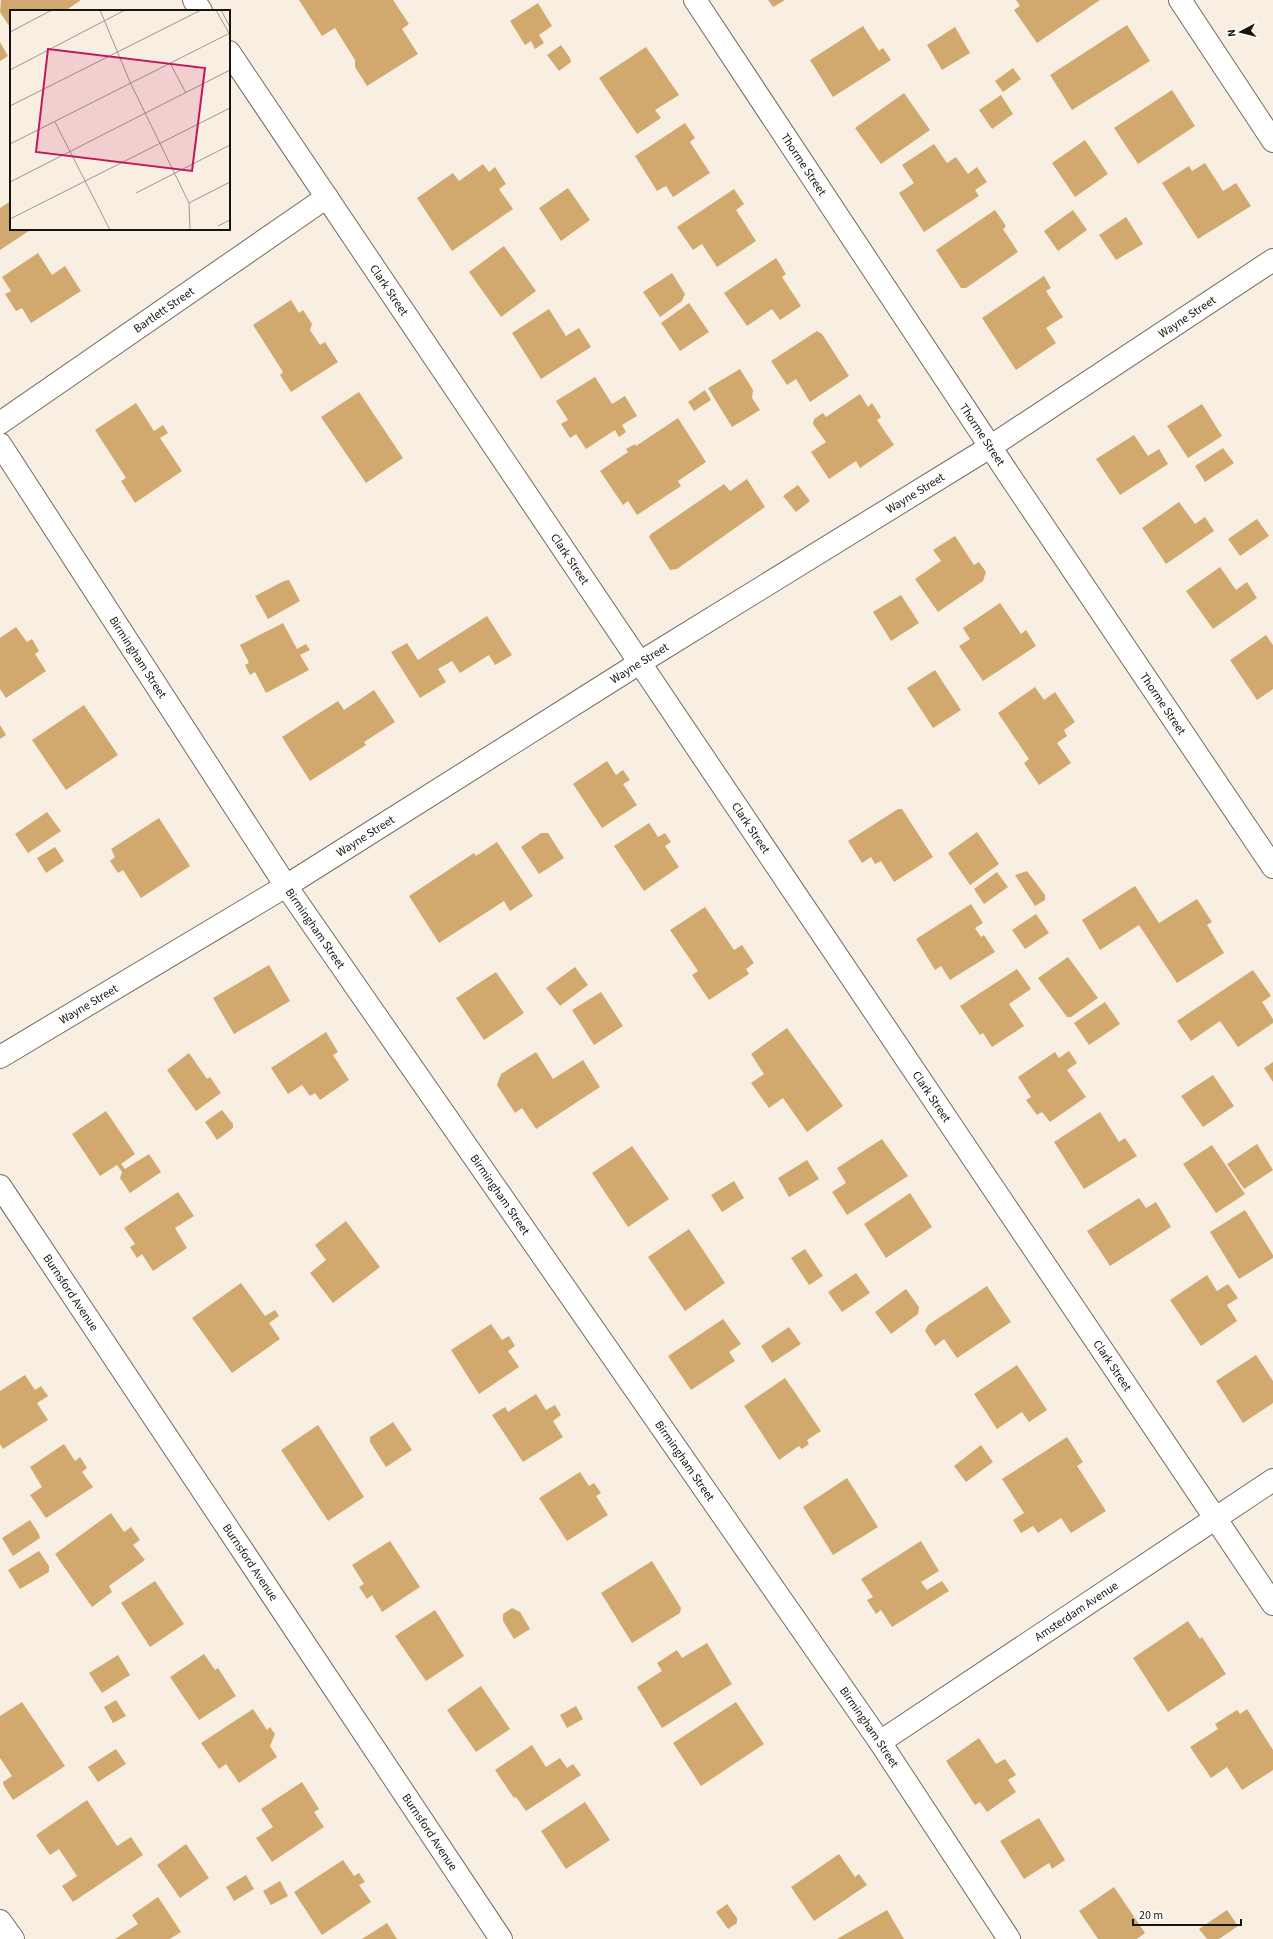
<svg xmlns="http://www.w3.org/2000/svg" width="1273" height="1939" font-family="'Source Sans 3',sans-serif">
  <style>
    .building { fill: #d1a96e }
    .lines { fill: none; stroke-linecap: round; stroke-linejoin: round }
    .minor-casing { stroke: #746c61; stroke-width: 24 }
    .tertiary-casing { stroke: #746c61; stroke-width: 24 }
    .minor { stroke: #fff; stroke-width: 22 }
    .tertiary { stroke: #fff; stroke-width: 22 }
    .labels { text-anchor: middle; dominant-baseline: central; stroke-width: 3; stroke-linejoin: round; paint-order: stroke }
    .street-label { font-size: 12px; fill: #17140f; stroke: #fffdfa }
    .inset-road { fill: none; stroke: #9e978e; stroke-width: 1 }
    .view { fill: #c2185b; fill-opacity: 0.15; stroke: #c2185b; stroke-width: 2 }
    .inset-edge { fill: none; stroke: #17140f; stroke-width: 2 }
  </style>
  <rect width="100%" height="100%" fill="#f8efe2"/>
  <!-- building -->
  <path class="building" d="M1,0H81L65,11H11V29L0,12Z
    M299,0H393L409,24L402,29L418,54L367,86L355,67V60L335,28L322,36Z
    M768,0H785L773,7Z
    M1016,0H1100L1037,43L1014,10L1020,6Z
    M538,3L552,26L539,35L544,43L535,49L531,41L525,45L510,21Z
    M1127,25L1150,61L1072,110L1050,75Z
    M863,26L879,51L883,48L891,60L833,97L810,60Z
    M955,27L970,53L942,70L927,45Z
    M0,42L8,56L0,61Z
    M561,45L570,58L571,62L559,71L547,55Z
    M646,47L679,95L655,110L661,118L637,134L599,78Z
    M1013,68L1021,79L1003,92L995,81Z
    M1172,90L1195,126L1138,164L1114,128Z
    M904,93L930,130L881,164L855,128Z
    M1001,95L1013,114L992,129L979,110Z
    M685,123L695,138L690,142L710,173L673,197L666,186L657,191L635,156Z
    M1085,140L1108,174L1075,197L1052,163Z
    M934,144L947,163L956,157L968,174L977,167L987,182L975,190L979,196L924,232L899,193L914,183L902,165Z
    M1205,163L1223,191L1236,183L1251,206L1198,239L1162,183L1189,166L1192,171Z
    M483,164L489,172L495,167L506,184L499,189L513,209L452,251L417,198L453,173L459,181Z
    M568,188L590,220L561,241L539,208Z
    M734,189L744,204L736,210L756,241L717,267L702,244L693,250L677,227Z
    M11,201V229H32L0,250V208Z
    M995,210L1006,226L1003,229L1018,252L966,288H961L936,250Z
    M1073,210L1087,230L1058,251L1044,231Z
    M1126,217L1143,244L1116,260L1099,235Z
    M504,246L536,291L501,317L469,272Z
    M38,253L52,275L65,266L81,291L31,323L22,308L16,311L5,294L11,291L2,277Z
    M776,258L786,274L782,277L801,306L780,320L772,309L747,326L724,293Z
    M672,273L685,294L682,301L660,317L643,292Z
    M1044,276L1051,288L1046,291L1063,317L1046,328L1056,343L1016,370L982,318Z
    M291,300L299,313L303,310L312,324L310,330L320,345L325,342L338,362L291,392L280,375L283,372L253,325Z
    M689,303L709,332L680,351L661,323Z
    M549,309L566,336L579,328L591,347L541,379L512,333Z
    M817,331L822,334L849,376L810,402L796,379L787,385L771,361Z
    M740,369L753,390L752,398L760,410L732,427L708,388Z
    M595,377L612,404L625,396L637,416L622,425L626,432L619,437L615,430L586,449L576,434L570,438L561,424L568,420L556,401Z
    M705,390L711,400L694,411L688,402Z
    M359,392L403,458L366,483L321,417Z
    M860,394L868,407L872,403L881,417L877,420L894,445L860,468L856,461L829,479L811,452L826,442L813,424L814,419L823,413L826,417Z
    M136,403L154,431L163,425L168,433L160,438L182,471L135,503L121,481L126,478L95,430Z
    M1202,404L1222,436L1188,458L1167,426Z
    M678,418L706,462L678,481L681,486L637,515L628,501L623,505L600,471L628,452L626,449L635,444L636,446Z
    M1134,435L1148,456L1159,449L1168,464L1120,495L1096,459Z
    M1223,448L1234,463L1205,482L1195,466Z
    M747,479L765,507L677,569L670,570L649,537L651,534L724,484L730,491Z
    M798,485L810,501L796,512L783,496Z
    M1179,502L1195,524L1205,517L1214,531L1166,564L1142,528Z
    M1257,519L1269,536L1240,556L1228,539Z
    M955,536L974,565L979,562L986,572L983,581L938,612L915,579L941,561L933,550Z
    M1220,567L1236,590L1247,582L1257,598L1213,629L1186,591Z
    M289,580L300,601L268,619L255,596L284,581Z
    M901,595L919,623L891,641L873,612Z
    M1000,603L1021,634L1026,630L1036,646L983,681L959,646L970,639L963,628Z
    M487,616L512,655L495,665L489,655L460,673L452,661L438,669L446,682L420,698L391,652L407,643L418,660Z
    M283,623L297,649L306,644L310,650L300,655L309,670L266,693L255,672L250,675L245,665L249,663L240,645Z
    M16,627L27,642L32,639L39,651L35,654L46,671L6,698L0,689V638Z
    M1266,635L1273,645V689L1257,700L1230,660Z
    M935,670L961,710L933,728L907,688Z
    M1035,687L1044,700L1055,692L1075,722L1064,730L1067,736L1057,743L1071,763L1039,785L1024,763L1029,759L998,713Z
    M374,690L395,722L364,742L366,745L310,781L282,737L338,701L344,710Z
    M84,705L118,755L66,790L32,740Z
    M0,725L6,735L0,739Z
    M607,761L616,775L623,770L630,780L623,784L637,805L602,828L573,784Z
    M898,809H902L933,857L894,882L881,861L875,864L871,857L862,863L848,841Z
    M47,812L61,831L28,853L15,834Z
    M159,818L190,866L141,898L123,870L118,873L110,861L115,857L111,849Z
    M649,823L658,837L665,833L671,842L665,846L679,867L644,891L614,846Z
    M977,832L999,864L970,885L948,853Z
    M541,833H548L564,858L539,874L521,847Z
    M497,842L533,896L510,911L504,901L439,943L409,896L474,853L476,856Z
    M55,847L64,861L46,873L37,858Z
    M1027,871L1045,895V900L1035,906L1015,875Z
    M997,872L1008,887L984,904L974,889Z
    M1135,886L1159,923L1197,899L1212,922L1207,925L1224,953L1177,983L1139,925L1100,950L1082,920Z
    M971,904L983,923L975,928L981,937L984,935L995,952L950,980L941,966L935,970L916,939Z
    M705,907L734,950L742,945L754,963L746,969L749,974L709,1000L692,975L698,971L670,930Z
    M1036,914L1049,933L1025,949L1012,930Z
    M1068,957L1098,998L1071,1017H1067L1038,978Z
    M269,965L290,1001L234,1034L213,998Z
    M575,967L588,985L560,1006L546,988Z
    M1017,969L1031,989L1009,1004L1024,1026L992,1047L983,1033L980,1035L960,1006Z
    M1253,970L1271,996L1262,1002L1273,1019V1023L1238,1047L1220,1021L1191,1041L1177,1021Z
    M496,972L524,1013L484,1040L456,998Z
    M601,992L623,1026L594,1045L572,1010Z
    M1105,1002L1120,1024L1089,1045L1074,1023Z
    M787,1028L843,1106L807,1132L783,1098L769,1108L751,1083L764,1074L751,1054Z
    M326,1032L338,1052L333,1055L349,1080L320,1100L315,1093L310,1096L302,1085L288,1094L271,1068Z
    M1069,1051L1077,1063L1067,1070L1086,1097L1050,1122L1042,1112L1037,1115L1026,1100L1031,1097L1018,1077L1055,1052L1059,1058Z
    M536,1052L553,1079L583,1060L600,1087L536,1129L522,1108L515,1113L497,1085L501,1074Z
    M189,1053L207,1079L210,1077L221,1093L196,1111L167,1070Z
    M1273,1062V1082L1264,1068Z
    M1213,1075L1234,1106L1203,1127L1181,1096Z
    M222,1110L233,1124V1128L217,1140L205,1122Z
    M106,1111L135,1154L121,1164L125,1169L149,1154L161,1172L130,1193L120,1178L122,1172L117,1165L100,1176L72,1134Z
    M1100,1112L1119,1142L1125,1138L1137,1156L1084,1189L1054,1142Z
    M882,1139L908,1176L847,1215L832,1192L846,1183L837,1168Z
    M1257,1144L1273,1170L1244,1189L1227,1164Z
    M1212,1145L1245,1194L1216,1213L1183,1164Z
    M632,1146L669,1199L628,1227L592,1173Z
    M807,1160L819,1179L789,1197L778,1178Z
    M734,1181L744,1198L722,1212L711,1195Z
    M178,1192L194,1216L175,1228L187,1248L153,1271L142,1254L137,1258L130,1247L135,1244L124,1228Z
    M910,1193L932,1227L886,1258L864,1224Z
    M1139,1198L1146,1208L1156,1202L1171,1227L1110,1266L1087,1231Z
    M1245,1210L1273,1255V1258L1239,1279L1210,1232Z
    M346,1221L380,1267L333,1303L310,1273L326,1260L315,1245Z
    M689,1229L725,1283L685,1311L648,1257Z
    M805,1249L823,1276L809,1285L791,1258Z
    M856,1273L870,1293L842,1312L828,1292Z
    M1207,1275L1217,1291L1228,1284L1238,1298L1227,1305L1237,1321L1201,1346L1170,1300Z
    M241,1283L265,1316L275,1310L279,1316L269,1323L280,1339L232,1373L192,1318Z
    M987,1286L1011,1322L957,1358L944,1339L935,1346L925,1331L928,1325Z
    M906,1289L919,1307L918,1314L891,1334L875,1312Z
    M723,1319L741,1344L729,1352L735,1361L691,1390L668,1356Z
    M491,1324L502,1340L509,1336L515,1346L508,1351L519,1367L479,1394L451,1350Z
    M789,1327L801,1344L772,1363L761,1346Z
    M1256,1355L1273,1381V1403L1243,1423L1216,1381Z
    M1017,1365L1047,1410L1029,1422L1022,1412L997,1429L974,1394Z
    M25,1375L35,1390L41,1386L48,1396L37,1403L48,1420L3,1449L0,1444V1391Z
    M785,1378L821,1431L807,1440L809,1444L802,1449L799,1446L779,1460L744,1406Z
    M536,1394L546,1410L555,1405L561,1415L553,1421L563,1437L523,1462L492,1415L505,1407L508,1412Z
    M393,1422L412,1450L386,1467L370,1442V1437Z
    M318,1425L364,1497L328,1521L281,1450Z
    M1067,1437L1083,1462L1077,1466L1106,1511L1071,1533L1061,1518L1038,1533L1033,1526L1021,1533L1013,1520L1024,1513L1002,1479Z
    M64,1444L75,1461L80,1457L87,1468L82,1472L93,1487L46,1518L30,1495L42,1487L30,1467Z
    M981,1445L993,1462L966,1482L954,1466Z
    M580,1472L589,1486L594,1483L601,1493L596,1496L608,1515L567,1541L539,1498Z
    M847,1478L878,1527L833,1555L803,1507Z
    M111,1513L124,1532L131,1527L140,1540L133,1545L145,1560L109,1586L112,1592L92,1607L55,1554Z
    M30,1520L39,1534L40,1538L13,1556L2,1538Z
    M390,1541L420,1587L382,1612L372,1595L367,1599L359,1587L364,1584L352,1565Z
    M921,1541L939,1571L921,1582L927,1590L942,1581L949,1591L892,1627L881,1610L876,1614L867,1600L873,1597L861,1579Z
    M39,1551L49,1566V1572L20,1589L8,1570Z
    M652,1561L681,1608L680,1613L632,1643L601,1593Z
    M155,1581L184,1624L150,1647L121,1603Z
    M512,1608L520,1612L530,1629L514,1639L503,1621V1614Z
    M435,1610L464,1656L426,1681L395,1636Z
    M1188,1621L1200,1639L1202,1637L1226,1674L1168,1712L1133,1658Z
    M707,1643L732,1684L662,1728L637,1687L662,1671L657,1663L677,1650L682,1658Z
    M204,1654L215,1670L218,1668L236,1696L199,1720L170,1677Z
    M118,1655L130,1675L102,1693L89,1673Z
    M481,1686L510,1729L476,1752L447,1710Z
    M116,1700L126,1716L113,1723L104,1707Z
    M22,1702L65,1766L13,1800L4,1786L3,1782L12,1776L0,1758V1716Z
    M736,1702L764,1744L701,1786L673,1743Z
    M576,1706L583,1719L567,1728L560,1715Z
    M253,1709L267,1730L270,1727L275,1734L270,1746L277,1757L239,1783L226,1764L219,1769L201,1743Z
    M1247,1709L1273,1750V1770L1242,1790L1227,1767L1211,1778L1190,1747L1218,1729L1215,1724L1237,1710L1240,1714Z
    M979,1738L996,1764L1005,1759L1016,1775L1008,1780L1016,1792L987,1812L980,1802L975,1805L946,1761Z
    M532,1745L546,1767L560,1758L567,1768L573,1764L581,1775L526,1811L516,1797L514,1798L495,1770Z
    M116,1749L126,1764L98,1782L88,1767Z
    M302,1782L319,1809L314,1812L324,1827L272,1862L256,1838L273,1827L261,1809Z
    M87,1800L117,1846L131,1837L143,1855L73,1902L62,1886L77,1876L59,1849L50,1855L36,1835Z
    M585,1802L610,1840L566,1869L541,1831Z
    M1039,1818L1065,1860L1052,1869L1049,1863L1024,1879L1000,1841Z
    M186,1844L209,1878L180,1898L157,1865Z
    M839,1854L855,1877L859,1874L867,1885L814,1921L791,1887Z
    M343,1860L354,1876L359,1873L365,1882L359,1885L371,1902L322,1935L294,1892Z
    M246,1875L254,1889L234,1901L226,1887Z
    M280,1881L288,1896L271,1905L263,1891Z
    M1114,1887L1145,1933L1137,1939H1098L1079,1911Z
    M158,1897L181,1932L170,1939H115L138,1924L132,1915Z
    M727,1904L737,1918V1923L728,1929L716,1912Z
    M887,1910L904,1939H837Z
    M1227,1910L1238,1926L1219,1939H1207L1199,1929Z
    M387,1923L397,1939H362Z"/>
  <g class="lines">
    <!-- minor casing -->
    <g class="minor-casing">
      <g id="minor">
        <path d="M194,0L201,11"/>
        <path id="s1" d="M695,0L1009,475L1273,867"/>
        <path d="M1180,0L1273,141"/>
        <path id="s2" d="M229,52L1273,1604"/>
        <path id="s3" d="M0,423L327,197"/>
        <path id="s4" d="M0,444L286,886L880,1742L1009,1939"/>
        <path id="s5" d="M0,1186L501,1939"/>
        <path id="s6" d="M880,1742L1273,1480"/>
        <path d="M0,1921L13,1939"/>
      </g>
    </g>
    <!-- tertiary casing -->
    <g class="tertiary-casing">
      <g id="tertiary">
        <path id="s7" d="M0,1057L286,886L641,662L990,447L1273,260"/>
      </g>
    </g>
    <!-- minor -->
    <use href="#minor" class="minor"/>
    <!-- tertiary -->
    <use href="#tertiary" class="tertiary"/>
  </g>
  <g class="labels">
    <!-- street labels -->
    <g class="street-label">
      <text stroke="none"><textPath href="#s1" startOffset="197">Thorme Street</textPath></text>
      <text stroke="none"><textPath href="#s2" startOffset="287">Clark Street</textPath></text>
      <text stroke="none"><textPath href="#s3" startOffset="199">Bartlett Street</textPath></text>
      <text stroke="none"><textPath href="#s7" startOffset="1399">Wayne Street</textPath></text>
      <text stroke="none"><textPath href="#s1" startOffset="521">Thorme Street</textPath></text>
      <text stroke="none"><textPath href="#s7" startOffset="1075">Wayne Street</textPath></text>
      <text stroke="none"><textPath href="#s2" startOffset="611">Clark Street</textPath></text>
      <text stroke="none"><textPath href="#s4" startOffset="254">Birmingham Street</textPath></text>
      <text stroke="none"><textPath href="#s7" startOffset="751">Wayne Street</textPath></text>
      <text stroke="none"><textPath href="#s1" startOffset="845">Thorme Street</textPath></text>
      <text stroke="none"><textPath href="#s2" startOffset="935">Clark Street</textPath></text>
      <text stroke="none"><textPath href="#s7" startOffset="427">Wayne Street</textPath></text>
      <text stroke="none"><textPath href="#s4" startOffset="578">Birmingham Street</textPath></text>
      <text stroke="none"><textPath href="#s7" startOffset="103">Wayne Street</textPath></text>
      <text stroke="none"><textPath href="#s2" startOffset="1259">Clark Street</textPath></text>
      <text stroke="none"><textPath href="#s4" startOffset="902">Birmingham Street</textPath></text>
      <text stroke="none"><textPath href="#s5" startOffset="128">Burnsford Avenue</textPath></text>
      <text stroke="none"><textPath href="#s2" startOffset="1583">Clark Street</textPath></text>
      <text stroke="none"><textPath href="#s4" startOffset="1226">Birmingham Street</textPath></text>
      <text stroke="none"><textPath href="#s5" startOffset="452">Burnsford Avenue</textPath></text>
      <text stroke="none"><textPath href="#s6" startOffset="236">Amsterdam Avenue</textPath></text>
      <text stroke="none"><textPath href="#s4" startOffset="1550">Birmingham Street</textPath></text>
      <text stroke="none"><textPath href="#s5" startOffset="776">Burnsford Avenue</textPath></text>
    </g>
  </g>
  <!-- overview -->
  <g transform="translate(10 10)">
    <rect width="220" height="220" fill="#f8efe2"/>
    <path class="inset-road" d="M90,0L120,72L179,193L180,220M206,0L220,25M211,0L220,17M0,22L42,0M160,53L176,83M0,60L115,0M0,96L191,0M45,112L100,220M0,134L220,23M0,172L220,60M126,183L220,135M179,193L220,172M0,209L220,98M208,216L220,210"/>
    <path class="view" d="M38,39L195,58L182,161L26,142Z"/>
    <rect width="220" height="220" class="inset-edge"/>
  </g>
  <!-- north arrow -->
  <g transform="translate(1241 32) rotate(263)" stroke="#fffdfa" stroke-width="3" paint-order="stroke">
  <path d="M0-3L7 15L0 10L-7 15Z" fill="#17140f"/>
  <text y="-6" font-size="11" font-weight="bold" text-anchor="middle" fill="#17140f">N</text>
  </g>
  <!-- scale -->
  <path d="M1133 1919v6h108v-6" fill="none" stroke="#17140f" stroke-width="2"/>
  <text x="1139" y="1919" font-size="12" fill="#17140f" stroke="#fffdfa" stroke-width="3" paint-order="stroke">20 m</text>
</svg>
